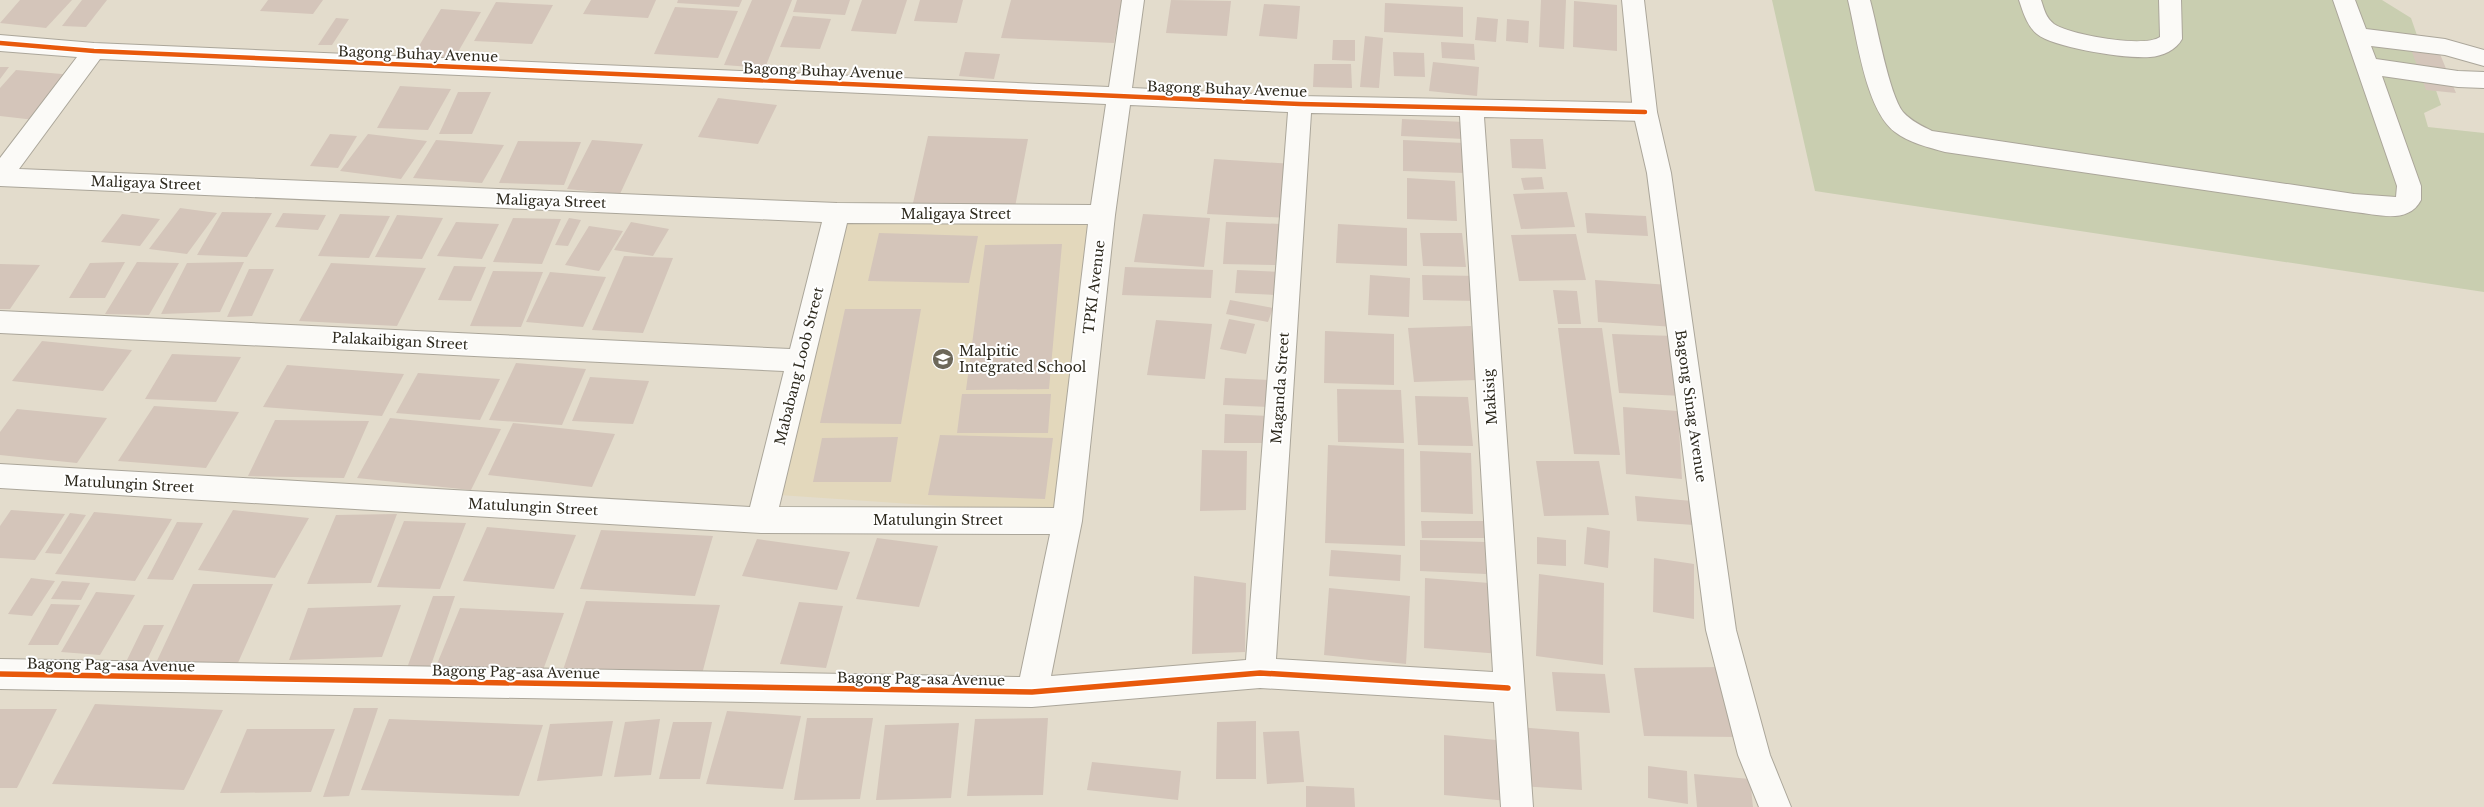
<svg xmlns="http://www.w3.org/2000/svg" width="2484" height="807" font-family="'Libre Baskerville',serif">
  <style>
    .built { fill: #e3d8bc }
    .green { fill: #c9ceb0 }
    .building { fill: #d4c5ba }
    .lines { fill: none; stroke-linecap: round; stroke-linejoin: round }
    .minor-casing { stroke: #aba69a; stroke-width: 2 }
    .tertiary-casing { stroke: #aba69a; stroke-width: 2 }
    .minor { fill: #fbfaf7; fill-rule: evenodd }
    .tertiary { fill: #fbfaf7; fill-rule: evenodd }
    .cycleway-far1-casing { stroke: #fff; stroke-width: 7 }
    .cycleway-casing { stroke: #fff; stroke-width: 9 }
    .cycleway-far1 { stroke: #e8590c; stroke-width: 4.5 }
    .cycleway { stroke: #e8590c; stroke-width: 5.5 }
    .labels { text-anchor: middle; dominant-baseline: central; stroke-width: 4; stroke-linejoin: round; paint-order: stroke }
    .street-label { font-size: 14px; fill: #2d291d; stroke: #fff }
    .poi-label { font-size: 14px; fill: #2d291d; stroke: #fff; text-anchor: start }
  </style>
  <rect width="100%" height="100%" fill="#e3dccc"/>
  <!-- built -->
  <path class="built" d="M847,219L1089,222L1058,514L779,495Z"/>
  <!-- green -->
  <path class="green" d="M1772,0H2382L2411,18L2441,105L2424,113L2428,127L2484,133V292L1815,191Z"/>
  <!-- building -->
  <path class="building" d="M20,0H72L46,28L0,23Z
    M82,0H107L86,27L62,26Z
    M268,0H323L313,14L260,11Z
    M591,0H656L648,18L583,14Z
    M678,0H742L739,7L677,3Z
    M752,0H792L765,68L724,65Z
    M797,0H850L845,15L793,12Z
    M862,0H907L896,34L851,31Z
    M920,0H963L957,23L914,21Z
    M1011,0H1122L1114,43L1001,38Z
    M1171,0L1231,1L1227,36L1166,33Z
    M1541,0H1566L1564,49L1539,47Z
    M1574,1L1617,5V51L1573,47Z
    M496,2L553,5L532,44L474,41Z
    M1385,3L1463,7V37L1384,32Z
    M1264,4L1300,6L1297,39L1259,36Z
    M675,7L738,11L718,58L654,54Z
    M441,9L481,12L454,59L413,56Z
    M793,16L831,19L820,49L780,47Z
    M1477,17L1498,19L1496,42L1475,40Z
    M336,18L349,19L332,45H318Z
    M1507,19L1529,21L1528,43L1506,41Z
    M2405,33L2433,37L2456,93L2426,90Z
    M1365,36L1383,38L1379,88L1360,87Z
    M1333,40H1355V61L1332,60Z
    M1441,42L1474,44L1475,60L1442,58Z
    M965,52L1000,54L994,79L959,76Z
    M1393,52L1424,53L1425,77L1394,76Z
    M1433,62L1479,67L1477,96L1429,91Z
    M1314,64H1351L1352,88L1313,87Z
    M0,67H9L0,79Z
    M16,70L73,75L35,120L0,116V88Z
    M400,86L451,89L428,130L377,128Z
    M458,92H491L472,134H439Z
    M718,98L777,105L758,144L698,137Z
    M1402,119L1464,122V139L1401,136Z
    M330,134L357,136L338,168L310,166Z
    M368,134L427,141L401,179L340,171Z
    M928,136L1028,139L1015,207L913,203Z
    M1510,139H1543L1546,169L1512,168Z
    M436,140L504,145L482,183L413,178Z
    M592,140L643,144L620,194L567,189Z
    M1403,140L1464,143L1465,173L1403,171Z
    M518,141L581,142L564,185L499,183Z
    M1214,159L1294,164L1289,218L1207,214Z
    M1542,177L1544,189L1524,190L1521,178Z
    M1407,178L1455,181L1457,221L1407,219Z
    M1567,192L1575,227L1521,229L1513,194Z
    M180,208L217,213L187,254L149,249Z
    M222,212L272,213L247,257L197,255Z
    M283,213L326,215L318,230L275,227Z
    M1585,213L1646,216L1648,236L1587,233Z
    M122,214L160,219L140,246L101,242Z
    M340,214L390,216L369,258L318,256Z
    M1143,214L1210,218L1204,267L1134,262Z
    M397,215L443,218L422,259L375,257Z
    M513,218L561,219L542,264L493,262Z
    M569,218L581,220L568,246L555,245Z
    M456,222L499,224L482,259L437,256Z
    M631,222L669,229L653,256L614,250Z
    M1226,222L1281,224L1275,265L1223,264Z
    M1338,224L1407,228V266L1336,263Z
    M589,226L623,231L599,271L565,265Z
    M879,233L978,236L969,283L868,281Z
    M1420,233H1462L1466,267L1423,266Z
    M1576,234L1586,280L1519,281L1511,235Z
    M1062,244L1049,389L966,390L985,245Z
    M624,256L673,258L643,333L592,330Z
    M125,262L105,298H69L90,263Z
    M137,262L179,263L149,315L105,314Z
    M244,262L220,312L161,314L187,263Z
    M331,263L426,268L397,326L299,321Z
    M0,264L40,265L10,309H0Z
    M454,266L486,267L471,301L438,300Z
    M1125,267L1213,270L1211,298L1122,295Z
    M249,269H274L252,316L227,317Z
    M1237,270L1281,272L1276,295L1235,293Z
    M493,271L543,272L521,327L470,326Z
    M550,272L606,277L583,327L526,322Z
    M1370,275L1410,278L1409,317L1368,315Z
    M1422,275L1478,276L1481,301L1423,300Z
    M1595,280L1670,285L1675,327L1598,322Z
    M1553,290L1577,291L1581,324H1558Z
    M1230,300L1273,308L1268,322L1226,314Z
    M845,309H921L901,424L820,423Z
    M1229,319L1255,324L1246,354L1220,349Z
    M1156,320L1212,324L1205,379L1147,375Z
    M1471,326L1478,380L1414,382L1408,328Z
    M1558,328H1602L1620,455L1574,454Z
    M1325,331L1394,334V385L1324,383Z
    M1612,334L1674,336L1683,396L1619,393Z
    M42,341L132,350L103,391L12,381Z
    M172,354L241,357L216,402L145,399Z
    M516,363L586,369L562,425L489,420Z
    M287,365L404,374L382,416L263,407Z
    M418,373L500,379L480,420L396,413Z
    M590,377L649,381L633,424L572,421Z
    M1225,378L1270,380L1269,407L1223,405Z
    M1337,389L1401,390L1404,443L1338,442Z
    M962,394H1051L1048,433H957Z
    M1415,396L1468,397L1473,446L1418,445Z
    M154,406L239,412L206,468L118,461Z
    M1623,407L1678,411L1682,479L1626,474Z
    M17,409L107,418L77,463L0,455V432Z
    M1225,414L1269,416L1265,443H1224Z
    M390,418L501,429L471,490L357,478Z
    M275,420L369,421L344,478L248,476Z
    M513,423L615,434L592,487L488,475Z
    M940,435L1053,438L1045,499L928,495Z
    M898,437L891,482H813L822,438Z
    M1328,445L1404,449L1405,546L1325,543Z
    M1202,450L1247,451L1246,510L1200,511Z
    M1420,451L1471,453L1473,514L1421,512Z
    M1536,461H1599L1609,515L1544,516Z
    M1635,496L1692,501L1694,525L1637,521Z
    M11,510L65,514L35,560L0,558V526Z
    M233,510L309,518L275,578L198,570Z
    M94,512L172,519L135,581L55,574Z
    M70,513L86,515L61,554L45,553Z
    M397,514L371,583L307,584L336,515Z
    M404,521L466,523L440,589L377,587Z
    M1421,521H1484L1485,538H1422Z
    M177,522L203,523L173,580L147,579Z
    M487,527L576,535L554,589L463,581Z
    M1587,527L1610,531L1608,568L1584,564Z
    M601,530L713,536L695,596L580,589Z
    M1537,537L1566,540V566L1537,564Z
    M877,538L938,546L919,607L856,599Z
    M757,539L850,552L837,590L742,576Z
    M1420,540L1485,542L1486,574L1420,571Z
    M1331,550L1401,555L1400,581L1329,576Z
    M1654,558L1694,564V619L1653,612Z
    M1539,574L1604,583L1603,665L1536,656Z
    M1194,576L1246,583L1245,652L1192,654Z
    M31,578L55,581L32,616L8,614Z
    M1425,578L1502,584L1501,654L1424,648Z
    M62,581L90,583L81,600L51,599Z
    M193,584H273L237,665H155Z
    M1329,588L1410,596L1406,664L1324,655Z
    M96,592L135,595L100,655L61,652Z
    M433,596H455L430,668H407Z
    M586,601L720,605L701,678L562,673Z
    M799,602L843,606L826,668L780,664Z
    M51,604L80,605L58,645H28Z
    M401,605L382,657L289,660L308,608Z
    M460,608L564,613L539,681L432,676Z
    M144,625H164L146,662H126Z
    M1724,667L1738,737L1644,736L1634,668Z
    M1552,672L1605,674L1610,713L1556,711Z
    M95,704L223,710L184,790L52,784Z
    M354,708H378L349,796L323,797Z
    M0,709H57L17,788H0Z
    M727,711L801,716L783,789L706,784Z
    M807,718H873L860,799L794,800Z
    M1048,718L1043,795L967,796L975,719Z
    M389,719L543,725L519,796L361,790Z
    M660,719L651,775L614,777L625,722Z
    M613,721L602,776L537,781L550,724Z
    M1256,721V779H1216L1217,722Z
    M673,722H712L700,779H659Z
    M959,723L951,798L876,800L885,725Z
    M1519,727L1579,732L1582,790L1521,786Z
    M247,729H335L311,792L220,793Z
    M1299,731L1304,782L1267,784L1263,732Z
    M1444,735L1507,741L1508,801L1444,795Z
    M1092,762L1181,771L1178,800L1087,790Z
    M1648,766L1687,771L1688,804L1648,798Z
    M1694,774L1750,779L1753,807H1697Z
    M1306,786L1354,788L1355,807H1306Z"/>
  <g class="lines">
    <!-- minor casing -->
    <g class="minor-casing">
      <path id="minor" d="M1122,0H1144L1132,88L1300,96L1645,103L1653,106L1657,112L1653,118L1645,121L1484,117L1533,807H1501L1494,702L1260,688L1032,707L0,689V659L1020,677L1050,534L761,533L0,488V464L750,507L784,371L0,333V311L790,349L822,222L0,186V158L77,57L0,51V35L94,43L1109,87ZM100,59L1106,104L1091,205L837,203L19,169ZM1130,105L1288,112L1246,660L1051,676L1082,521L1115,215ZM1311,113L1460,116L1493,672L1276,659ZM847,223L1088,224L1054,508L779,507Z
        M1848,0H1870C1877,25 1889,94 1903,112C1911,121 1922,126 1932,131L2354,194L2396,197L2397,186L2333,0H2355L2366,29L2445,39L2484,50V66L2445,55L2371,46L2376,59L2458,71L2484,72V88L2458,87L2382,76L2421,186V200C2408,225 2377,214 2354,212L1945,152C1928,147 1909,143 1895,132C1865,109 1857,36 1848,0Z
        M2019,0H2041C2044,9 2046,18 2054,24C2070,35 2144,48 2160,37L2159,0H2181L2182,39C2176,50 2163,56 2150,57C2127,59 2054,48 2037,34C2027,26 2023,12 2019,0Z"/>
    </g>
    <!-- tertiary casing -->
    <g class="tertiary-casing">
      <path id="tertiary" d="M1622,0H1644L1657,112L1671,173L1736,630L1770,755L1791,807H1759L1738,755L1706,630L1647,173L1633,112Z"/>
    </g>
    <!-- minor -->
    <use href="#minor" class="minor"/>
    <!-- tertiary -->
    <use href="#tertiary" class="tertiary"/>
    <!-- cycleway-far1 casing -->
    <g class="cycleway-far1-casing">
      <path id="cycleway-far1" d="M0,43L94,51L1300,104L1645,112"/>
    </g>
    <!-- cycleway casing -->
    <g class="cycleway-casing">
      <path id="cycleway" d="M0,674L1032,692L1260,673L1508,688"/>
    </g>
    <!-- cycleway-far1 -->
    <use href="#cycleway-far1" class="cycleway-far1"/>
    <!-- cycleway -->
    <use href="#cycleway" class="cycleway"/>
  </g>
  <!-- icons -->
  <defs>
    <g id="school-disc" transform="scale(1.125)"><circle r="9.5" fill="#6d685a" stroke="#fff"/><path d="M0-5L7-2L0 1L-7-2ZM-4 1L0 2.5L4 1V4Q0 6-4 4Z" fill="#fff"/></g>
  </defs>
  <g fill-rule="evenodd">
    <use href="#school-disc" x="943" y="359"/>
  </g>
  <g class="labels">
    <!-- street labels -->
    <g class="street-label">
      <text transform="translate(418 54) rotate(2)">Bagong Buhay Avenue</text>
      <text transform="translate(823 71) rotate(2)">Bagong Buhay Avenue</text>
      <text transform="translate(1227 89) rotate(2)">Bagong Buhay Avenue</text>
      <text transform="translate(146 183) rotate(2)">Maligaya Street</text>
      <text transform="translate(551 201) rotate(2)">Maligaya Street</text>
      <text x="956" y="214">Maligaya Street</text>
      <text transform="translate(1094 287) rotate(-83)">TPKI Avenue</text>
      <text transform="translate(400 341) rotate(3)">Palakaibigan Street</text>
      <text transform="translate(799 366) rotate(-76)">Mababang Loob Street</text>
      <text transform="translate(1280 388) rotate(-86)">Maganda Street</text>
      <text transform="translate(1490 397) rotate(-94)">Makisig</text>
      <text transform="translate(1691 406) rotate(82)">Bagong Sinag Avenue</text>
      <text transform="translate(129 484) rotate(3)">Matulungin Street</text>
      <text transform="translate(533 507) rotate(3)">Matulungin Street</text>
      <text x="938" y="520">Matulungin Street</text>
      <text transform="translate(111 665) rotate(1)">Bagong Pag-asa Avenue</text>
      <text transform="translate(516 672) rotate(1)">Bagong Pag-asa Avenue</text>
      <text transform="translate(921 679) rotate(1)">Bagong Pag-asa Avenue</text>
    </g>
    <!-- poi labels -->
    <g class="poi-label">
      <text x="959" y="351">Malpitic<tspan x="959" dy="16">Integrated School</tspan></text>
    </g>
  </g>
</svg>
